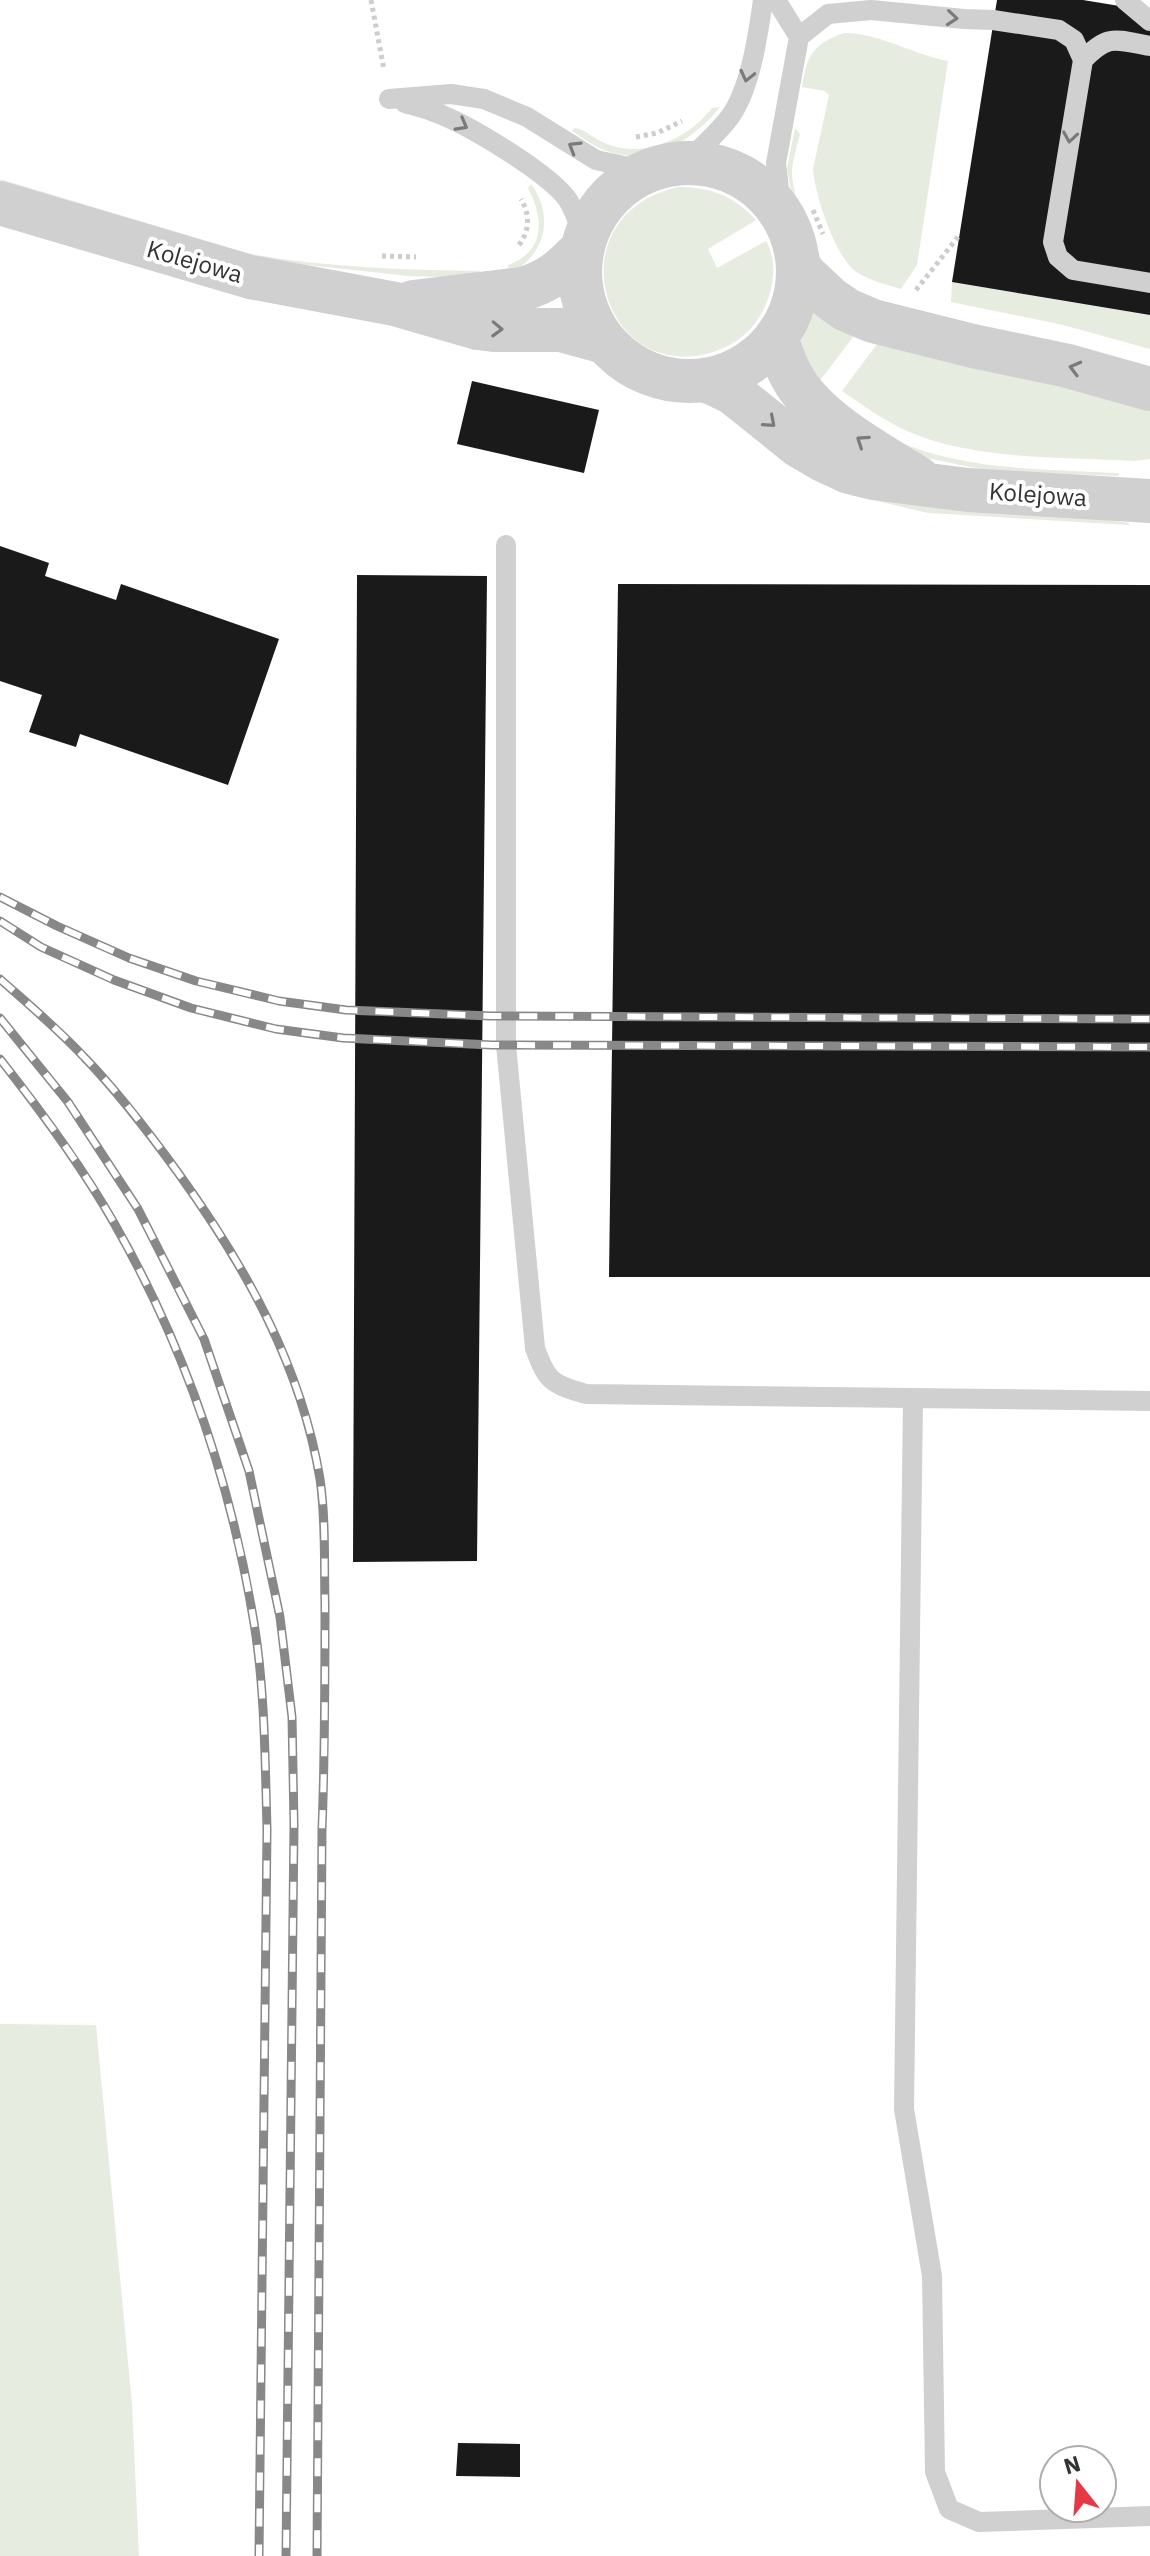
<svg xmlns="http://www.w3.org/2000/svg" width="1150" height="2556" font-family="'IBM Plex Sans',sans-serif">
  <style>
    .green { fill: #e6ecdf }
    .building { fill: #1a1a1a }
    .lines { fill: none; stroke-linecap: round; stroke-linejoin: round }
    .path { stroke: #cdcdcd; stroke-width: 5; stroke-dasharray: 4 4; stroke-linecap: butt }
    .service { stroke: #d0d0d0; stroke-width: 20 }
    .tertiary { stroke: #d0d0d0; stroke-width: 44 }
    .rail-casing { stroke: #888; stroke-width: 9 }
    .rail { stroke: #fff; stroke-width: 6; stroke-dasharray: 18; stroke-linecap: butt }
    .oneway { stroke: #7a7a7a }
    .labels { text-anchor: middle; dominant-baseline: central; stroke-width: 8; stroke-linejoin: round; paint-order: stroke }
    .street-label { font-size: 24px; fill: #333; stroke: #fff }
  </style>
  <rect width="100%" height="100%" fill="#fff"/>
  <!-- green -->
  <path class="green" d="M844,33C876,32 915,55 948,61L917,265L901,289C886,284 866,280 854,270C834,253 815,195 813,169L829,95L825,91L802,87C807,55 813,44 844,33Z
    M720,107C695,139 652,166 610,152C596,148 584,139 572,131L574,128C586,129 595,140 607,144C645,159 689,138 712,108Z
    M795,128L800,134C797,146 793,158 792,171C792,190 799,207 807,224C823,260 823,282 865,299L864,304L841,293L821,272L795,212L787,169Z
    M0,179L250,254C326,267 403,270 480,271L481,278L408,276L307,265L247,255L4,183Z
    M531,184C555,216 545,256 509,274L508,265C546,251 544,219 528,188Z
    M678,187C711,187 734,196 756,220L708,249L717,268L766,241C779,263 773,295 760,316C748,336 728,349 706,354C599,379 555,215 678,187Z
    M952,282L1150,315V349L1063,325L951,302Z
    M808,307L857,332L815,387C801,350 797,347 805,308Z
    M880,340L1150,409V459L1135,461C1066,457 987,460 922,437C893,427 867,408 842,391Z
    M588,351L613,370L644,387L671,393L700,396L744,423L706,404L666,398L640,390L588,359Z
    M895,440C964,471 1044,469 1119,473V476L997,471L970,467L922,457Z
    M851,491L1093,518L1129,523V525L928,513L873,500Z
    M0,2024L96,2025L132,2404L139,2556H0Z"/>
  <!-- building -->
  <path class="building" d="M997,0H1083L1150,11V315L952,282Z
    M472,381L599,410L584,473L457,444Z
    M0,546L49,563L45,576L116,600L121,584L279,639L228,785L80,734L76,747L29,732L42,695L0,681Z
    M357,575L487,576L477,1561L353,1562Z
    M618,584L1150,585V1277H609Z
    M458,2443L520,2444V2477L456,2476Z"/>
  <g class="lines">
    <!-- path -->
    <path class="path" d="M371,0L384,70
      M636,137L657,133L682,121
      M813,210L823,234
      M519,245C530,230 530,215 521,199
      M382,256L416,257
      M916,290L958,237"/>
    <!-- service -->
    <path class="service" d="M776,0L799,37L776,163L782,215
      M1125,0L1150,21
      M799,37L828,14L871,10L964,19L993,20L1059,30L1074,40L1083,60L1053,242L1058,257L1073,270L1150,283
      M1083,60C1109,33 1116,40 1150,46
      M389,99L451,94L484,99L527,117L596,160L647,171
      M405,103C414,106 425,108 434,112C466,123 549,173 568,200C576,213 580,227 584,241
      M684,164C700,148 719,133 732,114C751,85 758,35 763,0
      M506,545V1045L535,1348C547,1382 552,1384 586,1394L1150,1401
      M913,1398L904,2109L932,2276L935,2472L949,2509L979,2522L1150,2516"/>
    <!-- tertiary -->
    <path class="tertiary" d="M580 272a109 109 0 1 1 218 0a109 109 0 1 1-218 0Z
      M0,203L250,277L395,304L478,328L494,330H561L605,342
      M798,268L831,299L847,310L873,321L973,346L1068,366L1150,389
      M413,302L522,289C549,282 564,268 583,248
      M776,337C782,355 788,373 799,388C826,425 879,454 918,478
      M706,380L733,393L799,446L823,460L849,472L873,478L968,490L1150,501"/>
    <!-- rail casing -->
    <g class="rail-casing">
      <path id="rail" d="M0,897L57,926L129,958L196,981L279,1001L346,1010L491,1016L1150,1019
        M0,921L41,947L114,980L191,1008L276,1029L343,1038L492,1045L1150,1047
        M0,979C28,1004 58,1029 84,1057C119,1093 150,1134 179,1174C245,1266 301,1365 320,1479C326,1520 324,1564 325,1605C325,1680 325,1754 322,1829L317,2556
        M0,1018L68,1102L138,1209L204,1339L249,1471L280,1617L292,1717L294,1824L286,2556
        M0,1059C41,1111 81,1165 114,1223C185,1347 231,1483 254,1623C265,1690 265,1760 267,1829L259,2556"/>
    </g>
    <!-- rail -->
    <use href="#rail" class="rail"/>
  </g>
  <!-- one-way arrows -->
  <defs><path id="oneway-chevron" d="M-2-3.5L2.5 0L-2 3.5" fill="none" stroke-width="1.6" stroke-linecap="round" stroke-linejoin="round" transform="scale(2)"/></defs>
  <g class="oneway">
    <use href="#oneway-chevron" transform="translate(952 18) rotate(5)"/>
    <use href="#oneway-chevron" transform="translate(747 76) rotate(103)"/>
    <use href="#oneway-chevron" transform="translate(462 125) rotate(29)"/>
    <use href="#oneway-chevron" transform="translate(1070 137) rotate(99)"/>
    <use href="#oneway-chevron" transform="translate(574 147) rotate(-149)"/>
    <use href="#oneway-chevron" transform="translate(497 329) rotate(2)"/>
    <use href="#oneway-chevron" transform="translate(1075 368) rotate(-165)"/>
    <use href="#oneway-chevron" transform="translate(770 422) rotate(41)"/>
    <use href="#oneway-chevron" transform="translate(862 441) rotate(-146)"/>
  </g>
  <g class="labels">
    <!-- street labels -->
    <g class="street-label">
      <text transform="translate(195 261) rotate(16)">Kolejowa</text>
      <text transform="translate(1038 494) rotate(4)">Kolejowa</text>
    </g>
  </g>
  <!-- north arrow -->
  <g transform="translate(1078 2484) rotate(343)"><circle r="38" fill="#ffffff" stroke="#adadad" stroke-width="2"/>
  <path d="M0-6L14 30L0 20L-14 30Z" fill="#e63946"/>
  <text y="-12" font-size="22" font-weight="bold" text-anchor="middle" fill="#333333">N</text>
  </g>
</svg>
